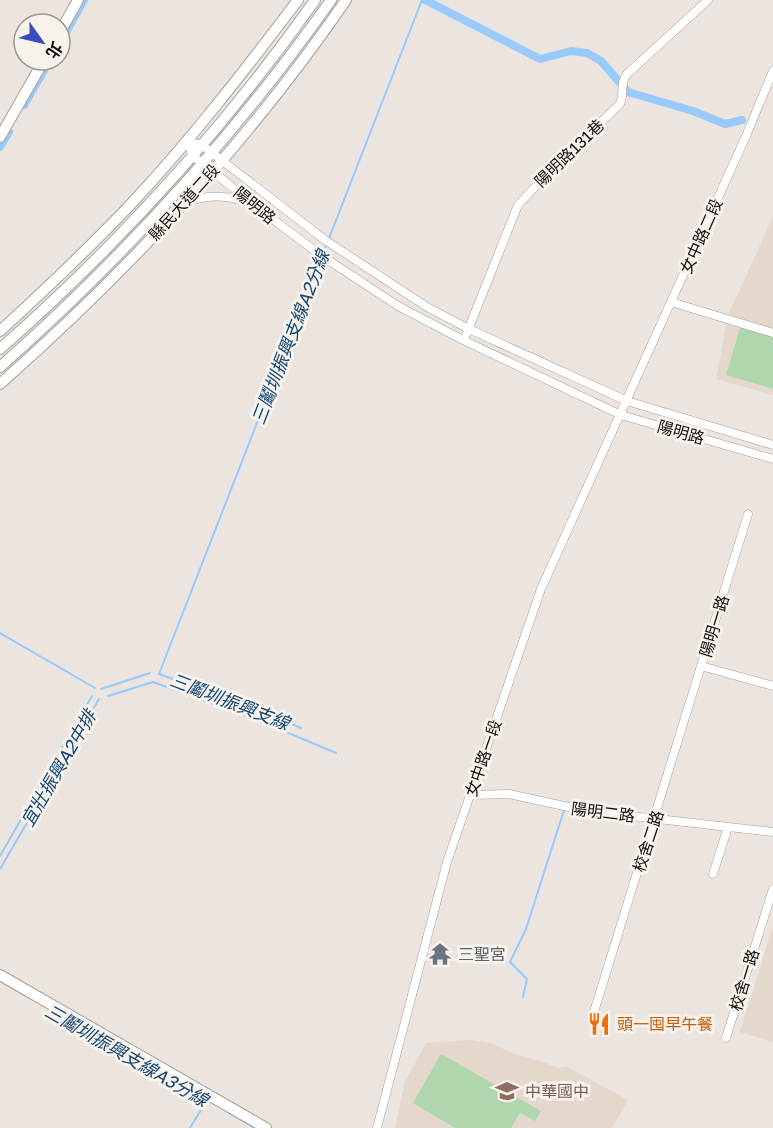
<svg xmlns="http://www.w3.org/2000/svg" width="773" height="1128" font-family="'Golos Text','Noto Sans TC',sans-serif">
  <style>
    .built { fill: #e4d8cd }
    .green { fill: #afd6ac }
    .lines { fill: none; stroke-linecap: round; stroke-linejoin: round }
    .stream { stroke: #98cafc; stroke-width: 2 }
    .canal { stroke: #98cafc; stroke-width: 8 }
    .street-casing { stroke: #a59f99; stroke-width: 9 }
    .secondary-casing { stroke: #a59f99; stroke-width: 12 }
    .street { stroke: #fff; stroke-width: 8 }
    .secondary { stroke: #fff; stroke-width: 10 }
    .labels { text-anchor: middle; dominant-baseline: central; stroke-width: 6; stroke-linejoin: round; paint-order: stroke }
    .street-label { font-size: 16px; fill: #110f0d; stroke: #f8f2ec }
    .worship-label { font-size: 16px; fill: #5b616d; stroke: #f8f2ec; text-anchor: start }
    .food-label { font-size: 16px; fill: #c56008; stroke: #f8f2ec; text-anchor: start }
    .education-label { font-size: 16px; fill: #785e54; stroke: #f8f2ec; text-anchor: start }
    .water-label { font-size: 18px; font-style: italic; fill: #114774; stroke: #f8f2ec }
  </style>
  <rect width="100%" height="100%" fill="#ebe4df"/>
  <!-- built -->
  <path class="built" d="M773,217V395L716,379L728,315Z
    M773,926V1042L740,1032Z
    M472,1040L492,1043L511,1053L540,1061L558,1068L566,1066L628,1100L612,1128H395L405,1082L426,1043Z"/>
  <!-- green -->
  <path class="green" d="M741,325L773,334V389L726,375Z
    M441,1054L541,1111L535,1121L520,1113L511,1128H455L413,1103Z"/>
  <g class="lines">
    <!-- stream -->
    <path class="stream" d="M0,633L95,688
      M101,689L150,673
      M108,696L153,682L253,718L336,753
      M301,728L255,708L159,674L422,0
      M0,856L92,696
      M0,869L99,699
      M0,981L26,996
      M523,997L527,979L510,962L526,929L564,810
      M229,1113L255,1128
      M190,1128L207,1100"/>
    <!-- canal -->
    <path class="canal" d="M425,0L540,59L571,51L587,53L601,61L628,92L693,111L725,124L742,120
      M60,43L84,0
      M24,105L50,60
      M0,147L9,132"/>
    <!-- street casing -->
    <g class="street-casing">
      <path id="street" d="M187,141L193,156L266,214L319,254L398,306L463,340L621,415L773,459
        M187,141L202,145L325,240L427,307L469,329L627,401L773,445
        M186,202C208,195 228,194 250,204
        M671,302L773,333
        M466,335L518,205L553,168L620,104C625,93 619,84 627,74L708,0
        M748,514L701,666L773,686
        M470,795L509,794L587,811L773,832
        M713,874L728,827
        M593,1015L701,666
        M726,1038L773,889
        M377,1128L447,862L541,589L746,136L773,71"/>
    </g>
    <!-- secondary casing -->
    <g class="secondary-casing">
      <path id="secondary" d="M60,32L78,0
        M0,137L44,60
        M0,331C45,290 89,248 131,204C191,140 245,70 298,0
        M0,349C118,245 224,129 315,0
        M0,367C124,257 235,136 331,0
        M0,384C130,269 248,143 346,0
        M0,975L266,1128"/>
    </g>
    <!-- street -->
    <use href="#street" class="street"/>
    <!-- secondary -->
    <use href="#secondary" class="secondary"/>
  </g>
  <!-- icons -->
  <defs>
    <g id="temple-bare" transform="scale(1.8)"><path d="M0-6L5-2H3V0L6.5 2.5H4V6H1.5V3h-3V6H-4V2.5H-6.5L-3 0V-2H-5Z" fill="#6b7280" stroke="#f8f2ec" stroke-width="2.5" paint-order="stroke"/></g>
    <g id="restaurant-bare" transform="scale(1.8)"><path d="M-5-6h1v4h1v-4h1v4h1v-4h1v5L-1.5 .5V6h-2V.5L-5-1ZM5-6V6H3V1.5H1.5Q1.5-4 5-6Z" fill="#e8710a" stroke="#f8f2ec" stroke-width="2.5" paint-order="stroke"/></g>
    <g id="school-bare" transform="scale(1.8)"><path d="M0-5L7-2L0 1L-7-2ZM-4 1L0 2.5L4 1V4Q0 6-4 4Z" fill="#8d6e63" stroke="#f8f2ec" stroke-width="2.5" paint-order="stroke"/></g>
  </defs>
  <g fill-rule="evenodd">
    <use href="#temple-bare" x="440" y="954"/>
    <use href="#restaurant-bare" x="599" y="1024"/>
    <use href="#school-bare" x="507" y="1091"/>
  </g>
  <g class="labels">
    <!-- street labels -->
    <g class="street-label">
      <text transform="translate(569 153) rotate(-44)">陽明路131巷</text>
      <text transform="translate(184 202) rotate(-48)">縣民大道二段</text>
      <text transform="translate(255 205) rotate(39)">陽明路</text>
      <text transform="translate(701 236) rotate(-66)">女中路二段</text>
      <text transform="translate(681 432) rotate(16)">陽明路</text>
      <text transform="translate(714 626) rotate(-73)">陽明一路</text>
      <text transform="translate(483 758) rotate(-71)">女中路一段</text>
      <text transform="translate(603 812) rotate(7)">陽明二路</text>
      <text transform="translate(648 841) rotate(-72)">校舍二路</text>
      <text transform="translate(744 980) rotate(-73)">校舍一路</text>
    </g>
    <!-- worship labels -->
    <g class="worship-label">
      <text x="458" y="954">三聖宮</text>
    </g>
    <!-- food labels -->
    <g class="food-label">
      <text x="617" y="1024">頭一囤早午餐</text>
    </g>
    <!-- education labels -->
    <g class="education-label">
      <text x="525" y="1091">中華國中</text>
    </g>
    <!-- water labels -->
    <g class="water-label">
      <text transform="translate(290 337) rotate(-69)">三鬮圳振興支線A2分線</text>
      <text transform="translate(230 701) rotate(21)">三鬮圳振興支線</text>
      <text transform="translate(58 768) rotate(-60)">宜壯振興A2中排</text>
      <text transform="translate(127 1055) rotate(30)">三鬮圳振興支線A3分線</text>
    </g>
  </g>
  <!-- north arrow -->
  <g transform="translate(42 42) rotate(124)"><circle r="28" fill="#f8f2ec" stroke="#9c9793" stroke-width="1.5"/>
  <path d="M0-4.5L10 22L0 15L-10 22Z" fill="#374ec0"/>
  <text y="-9" font-size="16" font-weight="bold" text-anchor="middle" fill="#110f0d">北</text>
  </g>
</svg>
